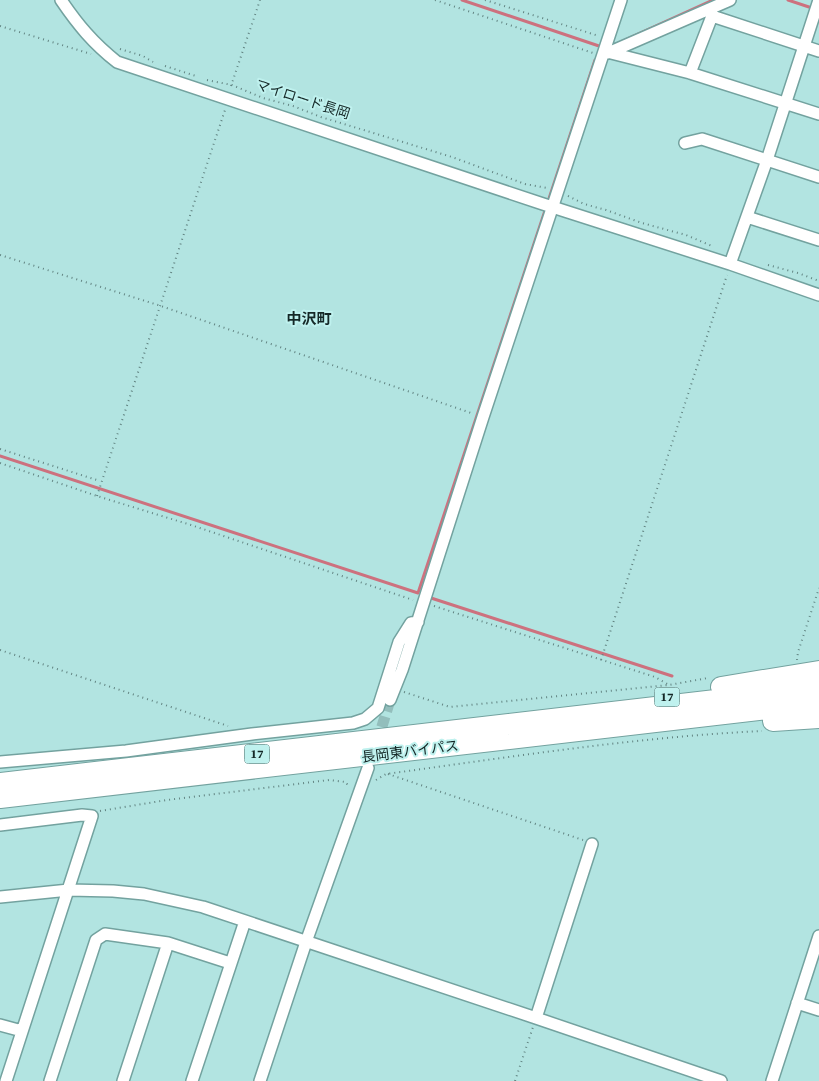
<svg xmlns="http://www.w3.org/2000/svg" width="819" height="1081" font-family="'Source Serif 4','Noto Sans JP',serif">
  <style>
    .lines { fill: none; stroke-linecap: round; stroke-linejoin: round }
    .stream { stroke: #cd717e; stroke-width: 3 }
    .street-tunnel { stroke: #93bebc; stroke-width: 11; stroke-dasharray: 11 5.5; stroke-linecap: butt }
    .street-casing { stroke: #73a29f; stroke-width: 14 }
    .highway-casing { stroke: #73a29f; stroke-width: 22 }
    .path { stroke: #628482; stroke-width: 2; stroke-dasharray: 1 4; stroke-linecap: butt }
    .street { stroke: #fff; stroke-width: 11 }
    .highway { stroke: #fff; stroke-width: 20 }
    .labels { text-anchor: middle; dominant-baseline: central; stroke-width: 4; stroke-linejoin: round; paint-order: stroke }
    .shield { fill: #bff1ee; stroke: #486463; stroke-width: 1 }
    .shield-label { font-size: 12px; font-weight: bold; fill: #152827 }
    .street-label { font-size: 14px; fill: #152827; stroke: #bff1ee }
    .neighbourhood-label { font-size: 15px; font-weight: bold; fill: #152827; stroke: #bff1ee }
  </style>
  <rect width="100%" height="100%" fill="#b2e4e1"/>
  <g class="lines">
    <!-- stream -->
    <path class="stream" d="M462,0L599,46
      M788,0L812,8
      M616,44L713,0
      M0,456L418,593L595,60
      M431,598L672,676"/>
    <!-- street-tunnel -->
    <path class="street-tunnel" d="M377,743L390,700"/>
    <!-- street casing -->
    <g class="street-casing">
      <path id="street" d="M61,0C78,25 93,43 117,62L543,204L730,264L819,295
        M709,9L712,16L819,51
        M608,53L730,0
        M611,53L690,73L819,114
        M690,73L712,16
        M685,143L702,139L819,177
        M747,217L819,240
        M730,264L767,160L819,0
        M390,700L402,670L483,417L621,0
        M0,762L126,751L252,734L353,723L365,719L378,708L399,642L411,623L418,622
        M0,825L82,815L92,816L6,1081
        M0,897L69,890L113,891L144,894L203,907L536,1018L721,1081
        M797,1003L819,1010
        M536,1018L592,844
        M0,1025L22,1031
        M50,1081L96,940L105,934L168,943L230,963
        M123,1081L168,943
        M192,1081L245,921
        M260,1081L306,942L368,768
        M772,1081L819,936"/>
    </g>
    <!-- highway casing -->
    <g class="highway-casing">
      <path id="highway" d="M721,687L819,671
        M773,721L819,718
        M0,783L819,688
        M0,798L819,703"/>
    </g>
    <!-- path -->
    <path class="path" d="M435,0L593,53
      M485,0L599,36
      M0,26L91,54
      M120,49L143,56L153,62
      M165,66L196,76
      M207,80L232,85L263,98L293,106L321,117L452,157L525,184L547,188
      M231,86L260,0
      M568,196L584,204L606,210L642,223L686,235L712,246
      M0,255L161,306L474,414
      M768,265L798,273L819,281
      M0,449L100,481
      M0,463L97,496L191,525L413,600
      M97,496L225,110
      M434,606L655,677L669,685
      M0,650L228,726
      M601,660L727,275
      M797,660L798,652L819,588
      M404,692L450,707L669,685L708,678
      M388,774L583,840
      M376,780L386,774C511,757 636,737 762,731
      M100,811L167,800L329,780L346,782L349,788
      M515,1081L533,1027"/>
    <!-- street -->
    <use href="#street" class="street"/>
    <!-- highway -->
    <use href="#highway" class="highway"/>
  </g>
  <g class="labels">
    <!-- shield labels -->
    <g class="shield">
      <rect x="654.5" y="687.5" width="25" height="19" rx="4"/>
      <rect x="244.5" y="744.5" width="25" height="19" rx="4"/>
    </g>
    <g class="shield-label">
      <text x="667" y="697">17</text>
      <text x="257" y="754">17</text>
    </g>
    <!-- street labels -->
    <g class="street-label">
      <text transform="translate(303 99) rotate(18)">マイロード長岡</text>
      <text transform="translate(410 751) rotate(-7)">長岡東バイパス</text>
    </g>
    <!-- neighbourhood labels -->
    <g class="neighbourhood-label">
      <text x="309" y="318">中沢町</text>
    </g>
  </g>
</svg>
